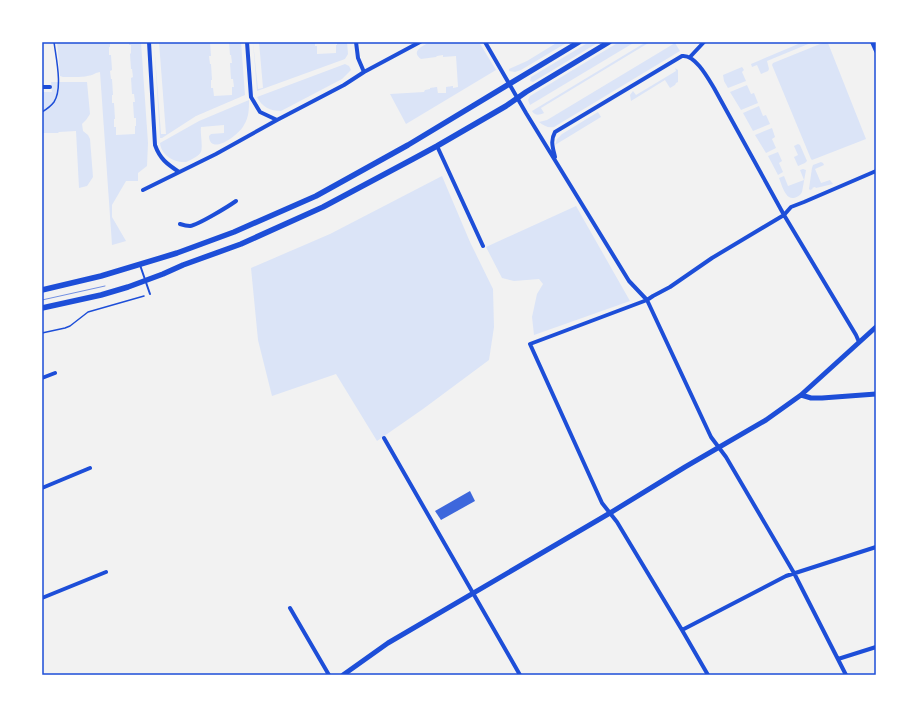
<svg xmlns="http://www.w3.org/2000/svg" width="918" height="717" font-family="'Fira Sans Condensed',sans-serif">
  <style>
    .green { fill: #dbe4f7 }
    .building { fill: #3d67dc }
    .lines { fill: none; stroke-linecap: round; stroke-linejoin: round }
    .path { stroke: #1d4ed8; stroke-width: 1.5 }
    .service { stroke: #1d4ed8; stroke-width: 2 }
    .minor { stroke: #1d4ed8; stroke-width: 4 }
    .tertiary { stroke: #1d4ed8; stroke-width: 5 }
    .secondary { stroke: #1d4ed8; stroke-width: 5.5 }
    .tram { stroke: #7290e2; stroke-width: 1 }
    .neatline { fill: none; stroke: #1d4ed8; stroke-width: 1.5 }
  </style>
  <rect width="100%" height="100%" fill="#f2f2f2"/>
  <!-- green -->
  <path class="green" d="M57,42H110V47H109V55H111L112,70L110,71L111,79H112L113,95H112V103H114L115,119H114V127H116V135L135,134V126H136V118H134L133,102H135L134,94H132L131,78L133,77L132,69H131L130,54L131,53V45H129V42H141L148,143L147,166L138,173V181H126L112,205V217L126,241L112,245L100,72L96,73C88,78 73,77 63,77L60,76Z
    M154,42L161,134H166L159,42H210L211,56H209L210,64H211L212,80H211V88H213L214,96L232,95V87H234L233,79H231L230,63H232L231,55H230L229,42H241L245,95L196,116L162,138H160Z
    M253,42L258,89L263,88L259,42H315V46H317V54L336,53V45H337V42H347L348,54L345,59L257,91Z
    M430,42H479L496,70L406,124L390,94L424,92L425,90L430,89V88L437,87L438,94V93H446V87L453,86V88L458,87L456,56L443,57V55L437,56L436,57L421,59C410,51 423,46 430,42Z
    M558,42H568L521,70L515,72L509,71V69L527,61Z
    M589,42H599L533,82L530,81L531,77Z
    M619,42H635L530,105L528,100L530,96Z
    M646,42H650L541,108L544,113C539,115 535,116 532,111Z
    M803,42H813L767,61L769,69L768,71L761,74L757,65L752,67L751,64Z
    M825,42L828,43L866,139L812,160L811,159L772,65L773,63Z
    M675,43L680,51L554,127C548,128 544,126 539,122L547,120Z
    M345,64L349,66L351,70L342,79L281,111C270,111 262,107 257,97Z
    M742,67L744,70L742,72L746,81L728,88L724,81L723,75Z
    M675,68L678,70V82L676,83L675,85L670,88L665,80L631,101L630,95L633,91L636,95L676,71Z
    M51,82H87L90,114L86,120L82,124L83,131L88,135L90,139L93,177L87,186L79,188L76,131L59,132L58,133H42V92H52Z
    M747,85L751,94L754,93L758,103L741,110L730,92Z
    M249,100C249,109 249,117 244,125C240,134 210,157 209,136L211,134L224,133V125L201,127C200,133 203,146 201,152C199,155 197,156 194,158C192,159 189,161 186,162C174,163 161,155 160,143L199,121Z
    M759,106L763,116L766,115L770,124L753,131L743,113Z
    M598,112L601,117L555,145L557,139L562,134Z
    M772,128L775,137L772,139L776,148L766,153L755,135Z
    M798,144L800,145L807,161L805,163L798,166L794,157L798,155L794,146Z
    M778,152L782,161L779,163L783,172L778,175L768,156Z
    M821,162L823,163L824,165L815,169L821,183L830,180L833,184L816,188L815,187L812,188L813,189L810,190L809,189L812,168L813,165Z
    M803,169L806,170L802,192C799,198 790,201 786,194C783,190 781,183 779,178L784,176L788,186L804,180L800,170Z
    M442,176L470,242L493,289L494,327L489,360L423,409L377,441L336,374L272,396L258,340L251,268L330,234Z
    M576,206L630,301L534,335L532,317L537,294L543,284L539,279L514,281L502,278L486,247Z"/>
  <!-- building -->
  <path class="building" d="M470,491L475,501L441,520L435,511Z"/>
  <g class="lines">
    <!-- path -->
    <path class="path" d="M42,112C47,109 51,106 54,102C63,88 56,58 54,42
      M42,333L65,328L70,326L88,312L144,296"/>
    <!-- service -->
    <path class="service" d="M140,265L150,294"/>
    <!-- minor -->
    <path class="minor" d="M149,42L155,145C160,159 167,164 179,172
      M247,42L251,97L260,112L277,120
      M356,42L358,58L364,72
      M485,42L526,113L629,281L647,300L711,437L726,457L794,573L846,675
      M872,42L876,51
      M690,57L704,42
      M42,87H50
      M437,146L483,246
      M555,157C553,148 550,141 555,132L682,56C695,54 708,78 714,88L784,215L856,335L859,342
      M143,190L216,154L277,120L344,85L364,72L420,42
      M180,224C183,225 187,226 190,226C198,225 229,206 236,201
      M42,378L55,373
      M384,438L520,675
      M42,488L90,468
      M42,598L106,572
      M290,608L329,675
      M682,630L786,576L876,547
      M838,659L876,647
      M708,675L682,630L617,522L602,503L530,344L647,300L653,296L670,287L712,258L784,215L791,207L804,202L876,171"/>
    <!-- tertiary -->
    <path class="tertiary" d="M801,395L811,398H822L876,394
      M343,675L388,643L610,513L685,467L766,420L801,395L876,327"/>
    <!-- secondary -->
    <path class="secondary" d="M42,290L101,276L177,253L234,232L316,196L408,145L579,42
      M42,308L101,295L128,287L163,274L183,265L241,244L323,207L413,159L437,146L506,106L526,92L609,42"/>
    <!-- tram -->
    <path class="tram" d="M42,300L105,286"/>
  </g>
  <!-- border -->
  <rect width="918" height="717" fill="none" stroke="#ffffff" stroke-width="86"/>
  <rect x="43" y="43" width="832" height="631" class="neatline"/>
</svg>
